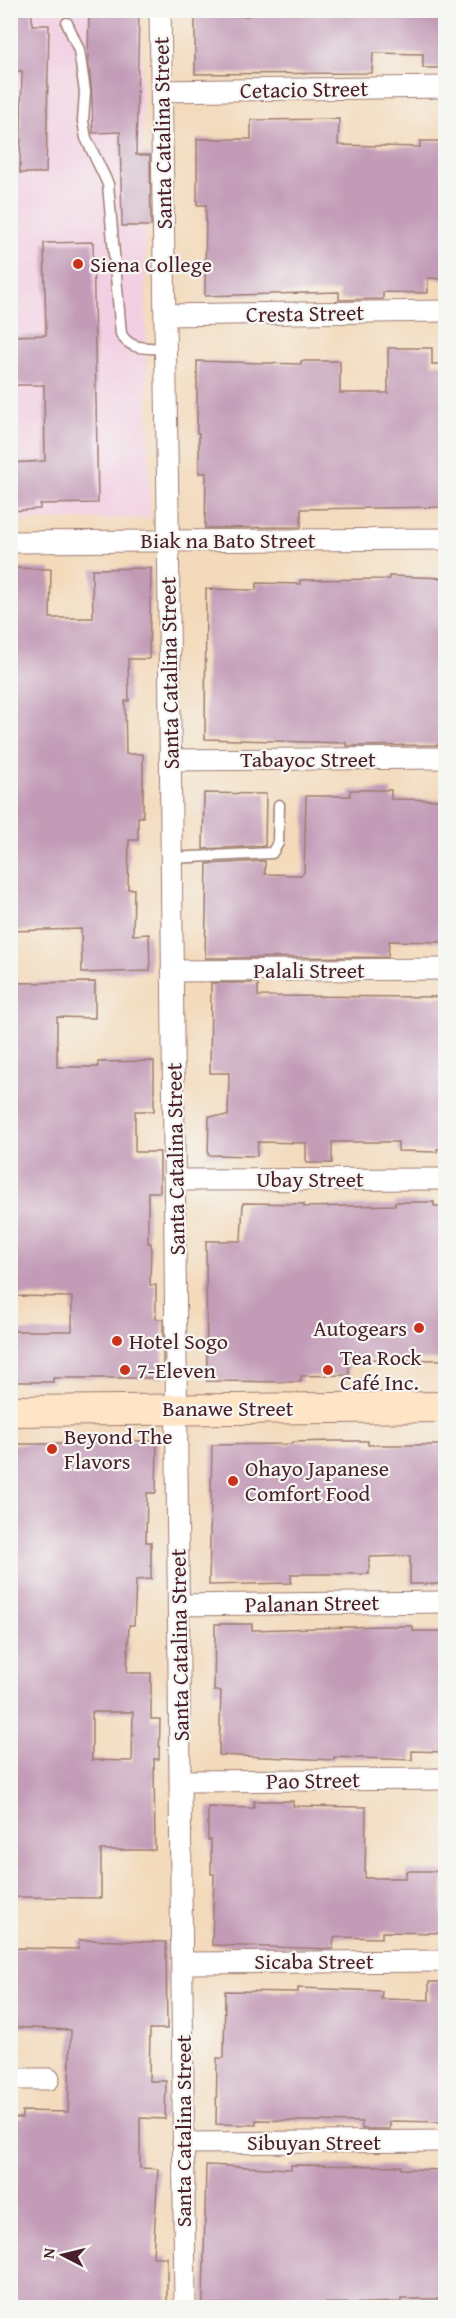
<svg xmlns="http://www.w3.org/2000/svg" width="456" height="2318" font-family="'Gentium Book Plus',serif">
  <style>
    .built { fill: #f2cfe2 }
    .building { fill: #c39bb7; fill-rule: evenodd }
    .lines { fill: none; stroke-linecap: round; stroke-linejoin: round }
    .lane-casing { stroke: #9e7c73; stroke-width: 13 }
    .street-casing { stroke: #9e7c73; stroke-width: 23 }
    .secondary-casing { stroke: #9e7c73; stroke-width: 32 }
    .lane { stroke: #fff; stroke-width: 10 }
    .street { stroke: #fff; stroke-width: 21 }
    .secondary { stroke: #ffe4c6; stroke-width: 30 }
    .poi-dot { fill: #c8321e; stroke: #f6f6f2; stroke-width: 2 }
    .labels { text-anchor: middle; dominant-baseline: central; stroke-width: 4.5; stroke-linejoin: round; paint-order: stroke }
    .street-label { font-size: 22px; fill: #4a1f2b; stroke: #f6f6f2 }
    .poi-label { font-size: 22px; fill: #4a1f2b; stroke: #f6f6f2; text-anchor: start }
  </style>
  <rect width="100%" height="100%" fill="#f6f6f2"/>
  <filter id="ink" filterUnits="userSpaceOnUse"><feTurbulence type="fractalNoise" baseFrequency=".0167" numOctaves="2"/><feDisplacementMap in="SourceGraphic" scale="12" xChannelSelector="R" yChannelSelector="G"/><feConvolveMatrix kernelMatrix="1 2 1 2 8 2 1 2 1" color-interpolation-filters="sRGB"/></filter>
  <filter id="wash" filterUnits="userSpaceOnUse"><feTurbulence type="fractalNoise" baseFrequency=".008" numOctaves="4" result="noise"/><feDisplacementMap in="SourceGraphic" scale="24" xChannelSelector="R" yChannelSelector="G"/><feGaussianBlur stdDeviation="1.35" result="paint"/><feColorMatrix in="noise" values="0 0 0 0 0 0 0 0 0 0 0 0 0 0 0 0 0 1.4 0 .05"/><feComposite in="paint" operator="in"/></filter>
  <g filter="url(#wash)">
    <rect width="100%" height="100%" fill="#f3dabb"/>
    <!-- built -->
    <path class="built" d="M10,11H141L150,518L11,521Z"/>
    <g id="blocks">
      <!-- building -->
      <path class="building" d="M10,10H32V25H49L46,173H20L22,71H10Z
        M89,10H139L136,155H150L151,226H122L120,132L93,133L92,91L88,59Z
        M248,10H446V68H423V54L373,53L372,73L195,74V15L248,16Z
        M339,119L338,145L420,147V141H446V279L428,278V293L383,292V299L339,300V292L205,296L206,205H197V139H251V120Z
        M93,242L98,503L40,504V509L10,511V463L45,461L44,385H10V336L46,335L44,243Z
        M388,348H432V364H446V507L301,509V527L205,528L206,473H199V433H197V361L301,364V361H340V393H388Z
        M10,568L51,569L50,618H93L92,569L151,568L149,659H128L129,701H125L126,754H143V817H138V840H129L128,889H134L133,935L149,934L150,971L82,973L81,929L10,931Z
        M389,576L446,578V745L346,746V743L205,739L206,589L256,590L257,583L300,584V580L389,579Z
        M350,790H391V799L446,800V942L389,941L388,957L205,958L207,864L265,861V874L301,875L304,873L306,796H350Z
        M204,793L266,794L265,846L203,849Z
        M95,982V1018L57,1017V1067H98V1062L154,1061V1111H135V1152H160V1192H148V1243H151L150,1285H156V1319H163V1378H53V1382H10V1331H72V1297L10,1296V983Z
        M211,983H258V996L446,997V1149H437V1152L398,1151V1142H332V1163H306V1143L258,1142L257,1156L208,1155L209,1116H228L229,1073H210Z
        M395,1202H434V1206H446V1360L349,1359V1375L301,1376V1382L207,1381L206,1241H241L243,1203L304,1204V1207L395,1205Z
        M64,1440L157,1441L156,1493H147L146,1542H151V1579L136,1580L134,1625H129L127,1673H151V1719H160L159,1759H154L155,1850H101V1898L10,1897V1659H16V1597L10,1598V1444H64ZM92,1712H133L132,1761L92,1760Z
        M334,1441H368V1445H446L445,1584H410V1556L369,1557V1574H291V1583L209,1585L212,1445L292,1444V1442Z
        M215,1624H252V1630L382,1626H413V1631H446V1752L412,1751V1760L334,1757V1760L219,1755L221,1691H214Z
        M254,1801H293V1806L366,1807L365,1878H406V1871H443L442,1933L382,1932V1938L334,1937L333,1949L212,1945L214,1874H211V1840H208V1807L254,1808Z
        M79,1940L166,1942L167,2029H150L149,2081H166L165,2119L140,2118V2168L158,2169L153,2257H167V2307H10V2118H22V2111L68,2112L71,2030L10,2027V1948L78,1949Z
        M429,1982H446V2122L390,2121V2129H362V2122L256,2120V2125L216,2124L217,2058H224L225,1991L298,1992V1988L382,1991L381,1999L429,2000Z
        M206,2165L291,2169V2165L401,2166V2169L446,2170V2236H440L439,2299H401V2302L366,2303L203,2304Z"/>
    </g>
  </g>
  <g filter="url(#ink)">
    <use href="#blocks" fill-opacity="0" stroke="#9e7c73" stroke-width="1.5"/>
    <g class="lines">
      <!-- lane casing -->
      <g class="lane-casing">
        <path id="lane" d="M67,23L79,50L85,92L83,121L86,138L108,184L121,334C131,351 147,347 165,349
          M171,858L272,853L278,843L279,805"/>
      </g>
      <!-- street casing -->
      <g class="street-casing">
        <path id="street" d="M160,10L168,511L185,2308
          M162,91L446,87
          M165,315L446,311
          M10,542L446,539
          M170,760L446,758
          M173,971L446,969
          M175,1180L446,1179
          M179,1605L446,1602
          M181,1781L446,1779
          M182,1963L446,1961
          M10,2079H49
          M183,2143L446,2141"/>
      </g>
      <!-- secondary casing -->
      <g class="secondary-casing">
        <path id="secondary" d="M10,1411L446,1407"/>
      </g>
      <!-- lane -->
      <use href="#lane" class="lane"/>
      <!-- street -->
      <use href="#street" class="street"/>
      <!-- secondary -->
      <use href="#secondary" class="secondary"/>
    </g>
  </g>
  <!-- markers -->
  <g class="poi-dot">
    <circle cx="78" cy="264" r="6"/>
    <circle cx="419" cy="1328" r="6"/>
    <circle cx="117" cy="1341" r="6"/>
    <circle cx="125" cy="1370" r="6"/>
    <circle cx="328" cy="1370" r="6"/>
    <circle cx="52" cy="1449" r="6"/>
    <circle cx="233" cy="1481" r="6"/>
  </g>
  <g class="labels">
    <!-- street labels -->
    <g class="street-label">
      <text transform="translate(304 89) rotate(-1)">Cetacio Street</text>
      <text transform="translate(162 133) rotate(-91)">Santa Catalina Street</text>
      <text transform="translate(305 313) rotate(-1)">Cresta Street</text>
      <text x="228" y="540">Biak na Bato Street</text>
      <text transform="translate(169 673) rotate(-91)">Santa Catalina Street</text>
      <text x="308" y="759">Tabayoc Street</text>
      <text x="309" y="970">Palali Street</text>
      <text transform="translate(175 1159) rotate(-91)">Santa Catalina Street</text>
      <text x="310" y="1179">Ubay Street</text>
      <text x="228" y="1408">Banawe Street</text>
      <text transform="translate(312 1603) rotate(-1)">Palanan Street</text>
      <text transform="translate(179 1645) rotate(-91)">Santa Catalina Street</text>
      <text transform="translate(313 1780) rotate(-1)">Pao Street</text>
      <text x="314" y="1961">Sicaba Street</text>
      <text transform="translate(183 2131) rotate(-90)">Santa Catalina Street</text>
      <text x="314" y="2142">Sibuyan Street</text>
    </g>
    <!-- poi labels -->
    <g class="poi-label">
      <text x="90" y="264">Siena College</text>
      <text x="407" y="1328" text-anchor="end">Autogears</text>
      <text x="129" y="1341">Hotel Sogo</text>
      <text x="340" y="1357">Tea Rock<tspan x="340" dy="25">Café Inc.</tspan></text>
      <text x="137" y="1370">7-Eleven</text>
      <text x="64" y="1436">Beyond The<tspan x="64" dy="25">Flavors</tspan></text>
      <text x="245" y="1468">Ohayo Japanese<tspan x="245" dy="25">Comfort Food</tspan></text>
    </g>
  </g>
  <!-- margin -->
  <rect width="456" height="2318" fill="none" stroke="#f6f6f2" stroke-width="36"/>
  <!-- north arrow -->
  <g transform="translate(63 2255) rotate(277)" stroke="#f6f6f2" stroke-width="4.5" paint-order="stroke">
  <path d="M0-4.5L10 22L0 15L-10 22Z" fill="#4a1f2b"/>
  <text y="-9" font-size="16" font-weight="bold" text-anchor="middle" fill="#4a1f2b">N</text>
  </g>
</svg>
